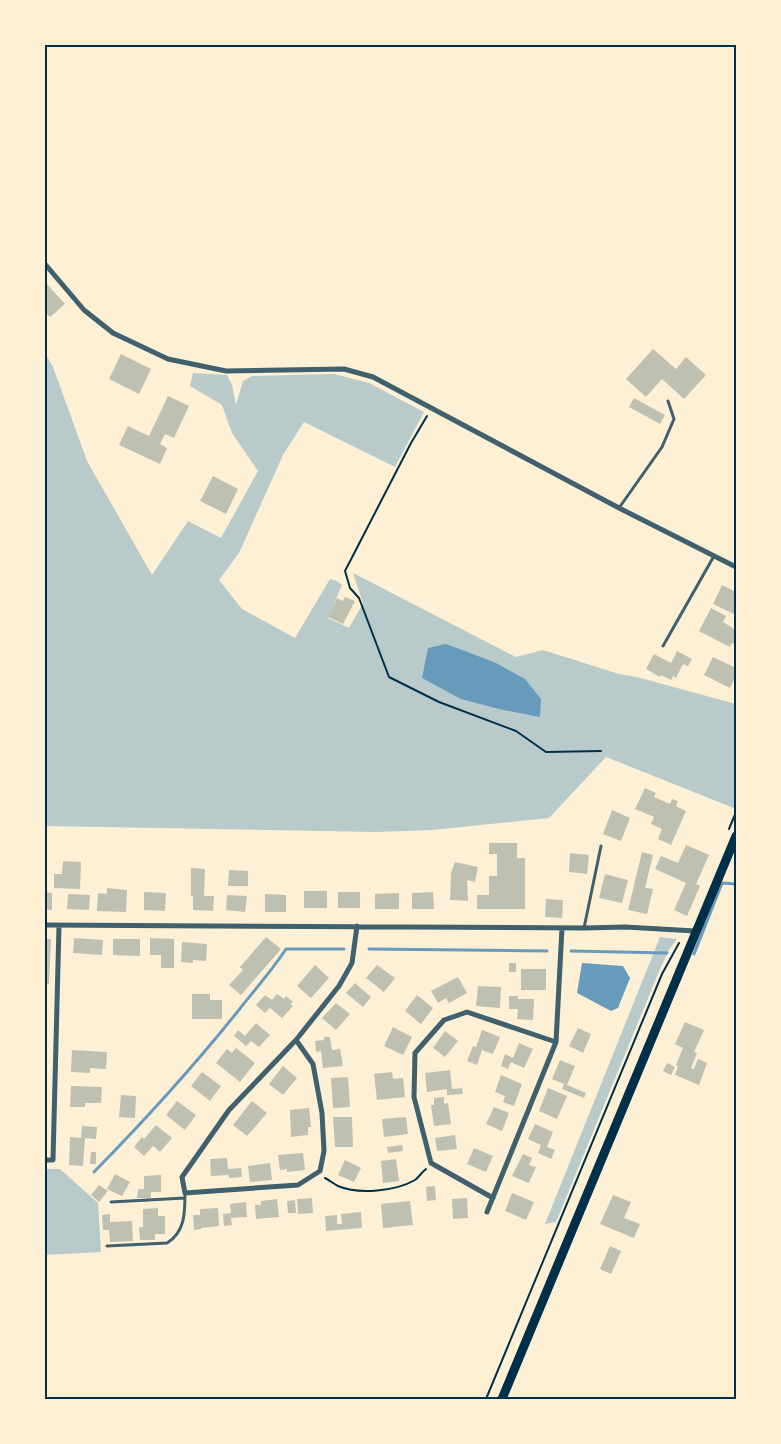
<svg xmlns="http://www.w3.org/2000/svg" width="781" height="1444" font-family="Helvetica,sans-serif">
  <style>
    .green { fill: #b9caca }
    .water { fill: #669bbc }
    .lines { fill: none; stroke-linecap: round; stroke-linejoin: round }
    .stream { stroke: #669bbc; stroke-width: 3 }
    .building { fill: #bec0b2 }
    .path { stroke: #003049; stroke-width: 2 }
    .service { stroke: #3f606c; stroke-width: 3 }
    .minor { stroke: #3f606c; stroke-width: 5 }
    .secondary { stroke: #003049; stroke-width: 9 }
    .neatline { fill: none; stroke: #003049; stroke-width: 2 }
  </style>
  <rect width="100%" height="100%" fill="#fdf0d5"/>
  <!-- green -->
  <path class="green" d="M45,353L53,367L87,461L152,575L188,521L221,538L258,471L232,433L222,405L190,386L193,373L227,375L232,385L236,405L243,381L252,376L334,374L369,383L424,412L395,467L304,422L283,455L239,553L219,580L242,609L295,638L330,579L337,581L342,585L328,618L349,628L363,603L353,573L516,657L543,650L619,674L637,677L736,704V809L606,757L549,818L432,830L376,832L45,826Z
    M660,937L677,939L669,950L660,969L556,1222L545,1224Z
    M45,1169H60L98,1203L101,1252L45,1255Z"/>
  <!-- water -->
  <path class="water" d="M446,644L494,662L525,679L541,699L540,717L499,709L461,699L422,678L428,648Z
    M582,963L623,966L630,978L618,1008L611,1011L577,993Z"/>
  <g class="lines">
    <!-- stream -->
    <path class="stream" d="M369,949L547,951
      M571,951L667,953
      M694,954L722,883L736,884
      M94,1172C146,1119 196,1064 242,1006C257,987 273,969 286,949H344"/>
  </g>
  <!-- building -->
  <path class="building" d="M45,282L65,304L50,317L45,312Z
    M653,349L676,369L686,357L706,375L684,399L662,379L646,397L626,379Z
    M121,354L151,369L139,394L109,379Z
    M168,396L189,406L174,438L165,434L160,444L167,448L160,464L119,445L128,426L149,436Z
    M634,398L665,415L660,424L629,407Z
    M213,476L238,489L226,514L200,501Z
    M722,585L736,592V615L713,604Z
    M345,597L355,601L343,624L328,617L337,598L343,601Z
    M711,608L726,616L723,622L736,630V645L732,643L730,647L699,631Z
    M677,651L692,659L688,666L683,664L676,678L673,676L671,680L661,675L660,677L646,669L654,654L671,663Z
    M713,657L736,668V676L730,688L704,675Z
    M645,788L656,793L654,797L670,804L672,799L678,801L676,806L686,811L671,845L658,839L662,829L651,824L654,817L635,809Z
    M612,810L630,818L621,841L603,834Z
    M489,843H517V858H525V909H477V895H489V876H497V854H489Z
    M686,845L709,855L696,884L700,886L687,916L674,910L686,883L655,869L661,856L678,863Z
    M642,852L653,855L645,888L653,889L647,914L628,910Z
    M570,853L589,855L587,874L569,872Z
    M63,861L81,862L80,889L54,888V874H62Z
    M455,862L478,867L475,882L467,880L468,901L450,900L451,873Z
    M191,868L205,869L204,896H214L213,911L193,910V896H191Z
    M229,870L248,871V886H228Z
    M605,874L628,880L622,903L599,898Z
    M107,888L127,890L126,912L97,911L98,893L107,894Z
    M304,891H327V908H304Z
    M45,892L52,893V910L45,909Z
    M144,892L166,893L165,911L144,910Z
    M338,892H360V908H338Z
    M433,892L434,909H412V893Z
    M399,893V909H375V894Z
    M68,894L90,895L89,910L67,909Z
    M265,894L286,895V912H265Z
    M227,895L247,896L245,912L226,910Z
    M546,899L563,900L562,918L545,917Z
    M266,937L281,949L241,995L229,985L243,970L240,967Z
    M74,938L103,940L102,955L73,953Z
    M150,938L174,939V968H161V955H150Z
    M45,939H51L49,984H45Z
    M113,939H140V956L113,955Z
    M182,942L207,944L206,961L193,960V963L181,962Z
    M509,963H516V972H509Z
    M315,965L329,978L311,998L297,986Z
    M377,965L395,978L384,992L366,978Z
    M521,969H546V990H521Z
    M458,977L467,993L449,1003L446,998L438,1003L431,991Z
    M355,983L371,997L363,1007L346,993Z
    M478,986L501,987L500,1008L476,1006Z
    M192,994H210V1000H222V1019H192Z
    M277,994L284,999L286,996L293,1002L290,1004L293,1006L282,1018L270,1008L265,1013L256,1005L265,995L272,1000Z
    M417,995L433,1008L421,1024L405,1011Z
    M509,996H518V999H534L533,1020L517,1019L518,1009H509Z
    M336,1003L350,1014L336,1030L322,1018Z
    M685,1022L704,1030L694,1052L697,1053L691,1068L694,1069L698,1059L707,1063L699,1085L675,1075L678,1066L676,1065L683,1048L675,1044Z
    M256,1023L270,1035L259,1047L251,1041L246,1046L234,1036L238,1030L245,1036Z
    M393,1027L412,1037L403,1055L384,1046Z
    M578,1028L591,1034L583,1053L569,1046Z
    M482,1030L500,1037L493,1054L482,1050L477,1065L467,1061L473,1046L476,1047Z
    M445,1031L458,1041L445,1057L433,1048Z
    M324,1037H330L332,1050L340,1049L343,1066L323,1068L321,1051L316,1052L315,1041L324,1040Z
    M519,1043L533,1049L524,1068L511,1062L508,1069L501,1066L505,1054L513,1058Z
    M236,1048L255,1063L240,1082L216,1063L227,1049L232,1053Z
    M72,1050L107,1052L106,1069L90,1068V1073L71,1072Z
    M560,1060L575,1066L567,1085L586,1093L584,1098L562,1089L564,1084L552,1079Z
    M667,1063L675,1067L671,1075L663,1071Z
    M283,1066L297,1078L283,1095L269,1084Z
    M450,1070L452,1089L462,1088L463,1094L447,1095V1089L427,1092L425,1073Z
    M202,1072L221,1086L210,1101L191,1086Z
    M392,1072L393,1079L403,1078L405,1097L377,1100L374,1074Z
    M501,1075L522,1084L514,1106L503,1102L505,1096L495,1092Z
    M348,1077L350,1107L333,1108L331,1078Z
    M71,1086L102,1087L101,1103H85V1107H70Z
    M548,1088L567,1096L557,1119L539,1111Z
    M121,1095L136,1096L135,1118L119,1117Z
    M444,1097V1104L448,1103L451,1124L434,1126L431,1105H434V1098Z
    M177,1101L196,1115L185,1130L166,1115Z
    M252,1101L267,1113L247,1136L233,1125Z
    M494,1107L509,1113L502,1131L486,1124Z
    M309,1108L311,1127H308V1135L291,1137L290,1110Z
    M333,1117H352L353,1147H335Z
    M406,1117L408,1134L384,1137L382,1119Z
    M535,1124L553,1132L547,1147L555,1150L551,1159L538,1153L541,1145L528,1139Z
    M156,1125L172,1138L160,1152L153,1146L144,1156L134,1147L142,1137L144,1139Z
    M82,1126L97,1127L96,1139L85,1138L83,1166L69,1165L70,1137L81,1138Z
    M455,1135L457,1149L437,1151L435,1138Z
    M402,1145L403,1151L388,1153L387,1147Z
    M474,1148L493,1156L486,1172L467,1164Z
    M91,1152H96V1164H90Z
    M303,1153L305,1170L287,1172V1169L280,1170L278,1155Z
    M523,1154L532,1158L529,1165L536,1167L529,1183L512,1176Z
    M227,1158L228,1169L241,1168L242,1177L229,1178V1175L211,1176L210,1159Z
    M396,1159L399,1181L383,1183L381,1161Z
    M345,1160L361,1168L354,1182L338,1175Z
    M270,1163L272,1180L250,1182L248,1166Z
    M115,1174L130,1182L122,1196L107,1189Z
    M161,1175V1192H151V1198H137L138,1189H144V1176Z
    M99,1185L108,1191L99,1202L91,1195Z
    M435,1186L436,1200L427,1201L426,1187Z
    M512,1193L534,1202L526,1220L505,1211Z
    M613,1195L631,1202L624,1218L640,1224L634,1238L600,1224Z
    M312,1198L313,1213L298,1214L297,1199Z
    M467,1198L468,1218L453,1219L452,1199Z
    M277,1199L279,1217L256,1219L255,1205H261V1201Z
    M295,1200L296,1213H288L287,1201Z
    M410,1201L413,1225L383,1228L381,1204Z
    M246,1202L247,1217L231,1218L232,1225L224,1226L223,1214L231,1213L230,1204Z
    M158,1208V1216H165V1234H155V1240H140L139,1227H143V1209Z
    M218,1208L219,1226L201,1228V1229L194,1230L193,1215H200V1209Z
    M361,1212L362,1228L326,1231L325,1216L337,1215V1224H342L341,1214Z
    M110,1214V1222L132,1221L133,1241L110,1242L109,1230H103L102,1215Z
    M610,1246L621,1251L611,1274L600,1269Z"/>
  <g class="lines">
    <!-- path -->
    <path class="path" d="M427,416L411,443L345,571L350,588L359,598L389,677L439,702L516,731L546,752L601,751
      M729,829L736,812
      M325,1178C329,1180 334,1184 338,1186C359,1195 396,1191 415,1180C419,1177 422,1172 426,1169
      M486,1399L662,974L679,943"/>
    <!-- service -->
    <path class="service" d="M619,508L662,447L674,419L668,401
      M663,646L714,556
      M584,928L601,846
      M111,1202L185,1198
      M107,1246L167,1243C185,1232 185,1213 185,1193"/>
    <!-- minor -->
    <path class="minor" d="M45,264L84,310L113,333L168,359L226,371L344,369L373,377L619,508L736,567
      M45,925L584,928L625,927L695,931
      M296,1040L313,1064L322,1113L324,1151L320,1171L298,1185L185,1193L182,1177L229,1110L296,1040L339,986L352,963L357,926
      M45,1160H53L59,926
      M493,1198L431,1163L414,1097L415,1053L444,1020L467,1012L556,1042
      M487,1212L556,1042L562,928"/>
    <!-- secondary -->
    <path class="secondary" d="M502,1399L736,836"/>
  </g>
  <!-- border -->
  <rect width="781" height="1444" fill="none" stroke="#fdf0d5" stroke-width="92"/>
  <rect x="46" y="46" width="689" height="1352" class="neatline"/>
</svg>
